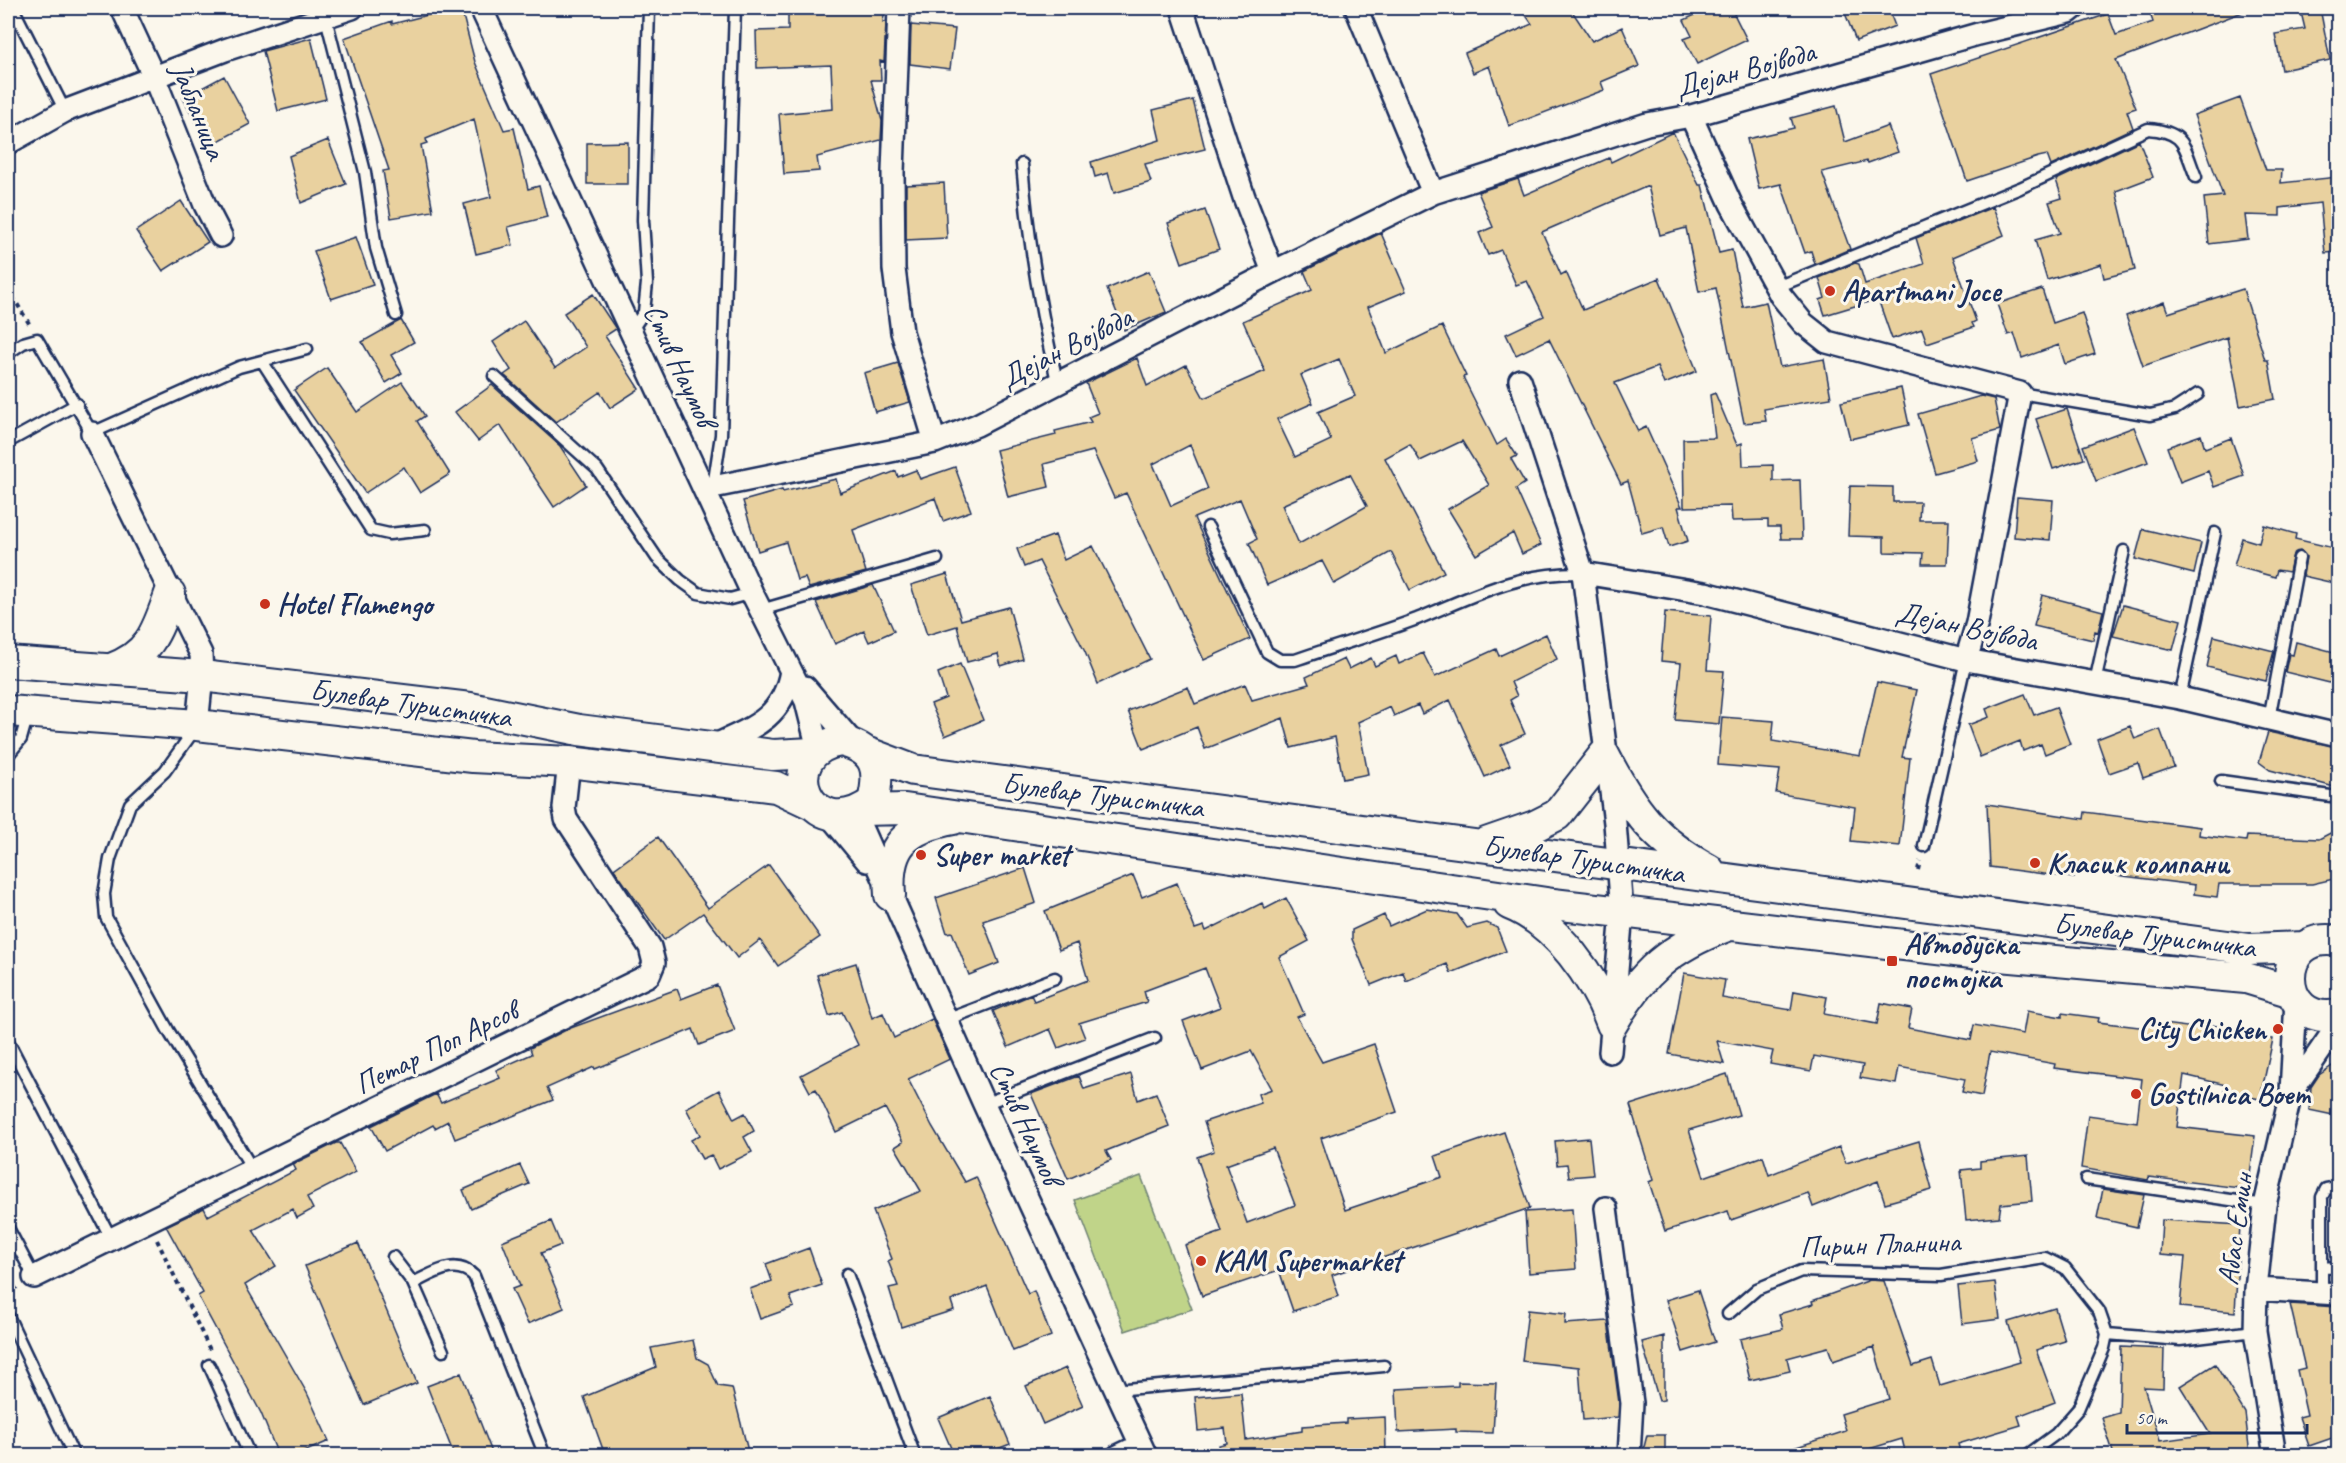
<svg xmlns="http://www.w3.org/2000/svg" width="2346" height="1463" font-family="Caveat,sans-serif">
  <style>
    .green { fill: #c0d489; stroke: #6e8274; stroke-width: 1.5 }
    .building { fill: #e9d19f; stroke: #1b2f5e; stroke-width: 1.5; fill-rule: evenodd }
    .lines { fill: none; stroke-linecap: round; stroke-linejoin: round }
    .lane-casing { stroke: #1b2f5e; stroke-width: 15 }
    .street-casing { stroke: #1b2f5e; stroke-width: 26 }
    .secondary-casing { stroke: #1b2f5e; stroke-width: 34 }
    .path { stroke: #1b2f5e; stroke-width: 4; stroke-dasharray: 4.5 4.5; stroke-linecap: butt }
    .lane { stroke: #fbf7ec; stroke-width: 10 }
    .street { stroke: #fbf7ec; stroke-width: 21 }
    .secondary { stroke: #fbf7ec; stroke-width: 30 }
    .poi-dot { fill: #c8321e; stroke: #fbf7ec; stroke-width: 2 }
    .labels { text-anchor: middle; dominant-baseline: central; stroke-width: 6; stroke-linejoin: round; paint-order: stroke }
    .street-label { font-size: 30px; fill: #1b2f5e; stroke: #fbf7ec }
    .poi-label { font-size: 30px; font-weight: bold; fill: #1b2f5e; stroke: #fbf7ec; text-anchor: start }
  </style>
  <rect width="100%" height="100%" fill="#fbf7ec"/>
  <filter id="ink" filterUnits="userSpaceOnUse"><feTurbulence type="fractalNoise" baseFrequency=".0167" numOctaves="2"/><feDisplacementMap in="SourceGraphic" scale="12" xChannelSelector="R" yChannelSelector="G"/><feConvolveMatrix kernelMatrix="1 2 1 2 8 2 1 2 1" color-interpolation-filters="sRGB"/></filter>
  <g filter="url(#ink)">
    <!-- green -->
    <path class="green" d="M1141,1176L1192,1309L1125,1331L1075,1200Z"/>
    <!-- building -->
    <path class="building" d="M455,8H461L475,62L504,130L514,128L528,189L539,186L547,217L508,227L513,245L476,254L464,204L491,197L474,119L426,139L427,143L421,145L433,211L391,218L383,171L389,170L344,38L392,21V24Z
      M788,8H885L883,22H886L884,62L880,61L881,80H871L882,121L881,140L817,157L819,171L784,174L779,114L833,109L831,65L757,68L756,31L788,30Z
      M1521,8H1570L1592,41L1622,27L1639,66L1601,82L1604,90L1509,126L1489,66L1473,73L1465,53L1532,24Z
      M1710,8H1731L1747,40L1697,64L1684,39L1692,36L1684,20Z
      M1843,8H1888L1895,26L1856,41Z
      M2148,8L2248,10L2116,60L2136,108L2127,111L2133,128L2051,166L2047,155L2038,157L1967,181L1931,74L2108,14L2116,35L2153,22Z
      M2300,8H2320L2330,60L2282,70L2275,34L2305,29Z
      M911,25L955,29L950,69L910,64Z
      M311,38L326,99L278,111L263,51Z
      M224,76L250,124L209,146L183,98Z
      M2240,98L2266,170H2282L2281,183L2338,177V252L2325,253L2320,203L2280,208V216L2245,215L2248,239L2209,244L2204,198L2223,196L2194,115Z
      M1193,100L1205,149L1145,164L1151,182L1114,193L1108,173L1095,177L1091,162L1160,140L1153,110Z
      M1836,106L1845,142L1888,126L1898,152L1868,163L1867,161L1822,172L1850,249L1815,264L1811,251L1805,253L1781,184L1759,189L1747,139L1794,128L1791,118Z
      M1673,132L1699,185H1702L1719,253L1732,250L1743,307L1766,302L1780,367L1824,359L1831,398L1764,409L1766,421L1744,423L1716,288L1699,292L1686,228L1660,235L1648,186L1542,232L1561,275L1566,272L1583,310L1659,278L1697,371L1664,384L1657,367L1615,383L1638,431L1646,427L1682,507H1678L1688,541L1669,547L1663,527L1642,533L1628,481L1621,484L1549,339L1516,355L1506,334L1544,316L1527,281L1516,285L1501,250L1488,255L1479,233L1493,227L1478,192L1518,179L1524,195L1609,158L1611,162Z
      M328,140L346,184L301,203L289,156Z
      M2139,141L2153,177L2116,191L2135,270L2104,278L2101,264L2047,280L2035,240L2060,233L2049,202L2062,198L2056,180Z
      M628,142V184H587V143Z
      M944,183L947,238L906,240V185Z
      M181,201L208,242L163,271L136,231Z
      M1993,207L2004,235L1953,257L1976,321L1972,323L1974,327L1927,343L1922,329L1892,339L1878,299L1825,315L1820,300L1825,298L1819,278L1855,263L1859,264L1865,284L1924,264L1916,238Z
      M1205,210L1219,249L1182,263L1168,223Z
      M1381,233L1406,291L1368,307L1386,353L1442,326L1466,376L1463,377L1497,445L1506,439L1517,456L1511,459L1525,483L1516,489L1541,545L1522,554L1513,533L1476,555L1448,509L1489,485L1462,441L1420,461L1410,444L1385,458L1444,572L1410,590L1391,552L1334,584L1322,561L1267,585L1249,543L1257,539L1240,499L1194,518L1250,639L1204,660L1126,493L1114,498L1093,451L1044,464L1049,487L1008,497L996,450L1056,435L1055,431L1091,422L1088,417L1098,413L1086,383L1137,358L1147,386L1186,365L1204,398L1265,371L1243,321L1312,290L1304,271ZM1339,359L1355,396L1318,412L1331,440L1295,457L1277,419L1313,403L1301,375ZM1190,445L1208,489L1171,506L1153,464ZM1350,474L1367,506L1299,544L1282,505Z
      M356,237L373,285L331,299L314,251Z
      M1149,271L1166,312L1124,330L1107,289Z
      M2042,289L2053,323L2082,313L2095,354L2065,364L2059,345L2022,358L2014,333L2008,335L1997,304Z
      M2243,289L2265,360H2268L2275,399L2240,406L2227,337L2143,366L2126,316L2164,302L2168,313Z
      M593,294L616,329L605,336L639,389L610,408L600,392L556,422L504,375L511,370L493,342L524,321L555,368L586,347L564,313Z
      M401,320L414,342L391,355L402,373L386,383L362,342Z
      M898,363L910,402L875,412L864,373Z
      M327,368L357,412L402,382L425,416L417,421L450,474L420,493L404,467L365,493L294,390Z
      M492,385L560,446L586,485L554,507L500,425L478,441L455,412Z
      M1901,388L1909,425L1850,439L1841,402Z
      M1715,393L1737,445L1742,443L1743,466L1773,465V481L1800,480L1802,539H1781L1780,527H1768V520L1732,521L1731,506L1684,507L1683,439L1715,438L1710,395Z
      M1981,396L1994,399L2000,430L1972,438L1978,461L1935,473L1918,414Z
      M2067,409L2084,459L2053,469L2036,419Z
      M2134,427L2148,462L2096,481L2083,446Z
      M2201,435L2205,448L2231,438L2244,476L2214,487L2208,471L2180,482L2167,447Z
      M955,467L971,511L943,521L935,498L853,530L866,572L809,588L805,578L797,580L786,542L758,551L743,501L782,490L783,492L836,479L840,493L896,471L898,477L916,470L920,479Z
      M1850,486L1893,487V502H1920L1919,520H1949L1947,564H1922L1923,553L1884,552V537L1848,536Z
      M2017,497L2053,500L2050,540L2014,537Z
      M2264,525L2296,534L2295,539L2338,549V584L2303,576L2306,556L2300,551L2293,554L2289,572L2277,570L2275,577L2234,566L2242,538L2259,543Z
      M2143,529L2201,543L2194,574L2135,559Z
      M1055,535L1064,560L1093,546L1150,659L1098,684L1085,652L1039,561L1024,567L1017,549Z
      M947,574L961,620L1009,607L1023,659L1001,666L998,654L967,662L957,626L927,635L911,585Z
      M873,585L894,631L869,642L864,631L835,644L816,602Z
      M2042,595L2103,611L2098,632L2095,631L2093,640L2034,626Z
      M2123,605L2181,620L2173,650L2113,636Z
      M1665,612L1711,616L1707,670L1724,671L1719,724L1675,720L1681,663L1661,661Z
      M1546,634L1557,659L1511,682L1517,696L1510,700L1525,734L1501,745L1510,765L1485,777L1450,700L1422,714L1418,705L1394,716L1390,707L1358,722L1368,774L1343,779L1335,737L1291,748L1283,718L1205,749L1197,727L1143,749L1128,711L1188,687L1195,704L1245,684L1252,700L1309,684L1306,677L1344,659L1349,669L1371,658L1375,666L1396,656L1399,664L1423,653L1435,677L1496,649L1499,656Z
      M2214,636L2274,651L2266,681L2207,667Z
      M2296,642L2338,653V685L2285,672L2289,654L2293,655Z
      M960,664L983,720L945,736L931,704L946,698L938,673Z
      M1877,682L1917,690L1902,757L1910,758L1900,846L1851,841L1855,807L1776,793L1780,770L1718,765L1722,717L1774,721L1772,741L1860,756Z
      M2025,694L2034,715L2056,707L2070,744L2045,754L2041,744L2023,751L2020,741L1980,757L1968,725L1989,717L1986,709Z
      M2130,726L2135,739L2160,729L2174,767L2143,778L2138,763L2109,773L2097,739Z
      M2268,732L2338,747V788L2270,770L2259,762Z
      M1987,804L2084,819L2085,812L2200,827L2199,835L2246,841L2247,836L2319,839L2338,829V878L2312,884H2219L2217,897L2194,894L2195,885L2075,870L2074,878L1990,867Z
      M658,837L708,908L769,865L820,937L778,966L760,940L737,958L703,913L664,940L614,869Z
      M1025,868L1036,903L983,921L999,963L969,975L952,932L947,933L936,898Z
      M1133,875L1142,897L1177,883L1195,929L1204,926L1206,931L1262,903L1265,909L1286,898L1309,941L1279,957L1304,1014L1297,1017L1322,1062L1374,1044L1397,1112L1321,1138L1345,1210L1442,1177L1435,1156L1504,1132L1530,1208L1332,1275L1339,1296L1293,1311L1279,1270L1202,1296L1185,1245L1222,1232L1197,1157L1214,1151L1204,1122L1261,1103L1258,1094L1272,1089L1251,1051L1202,1070L1183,1021L1220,1007L1205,968L1144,991L1147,1002L1079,1023L1085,1038L1058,1048L1050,1029L1008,1047L993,1011L1031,995L1034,1001L1088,980L1077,943L1059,950L1045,911ZM1273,1148L1295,1205L1247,1223L1226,1165Z
      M1427,909L1457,914L1467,928L1487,923L1497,928L1506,951L1451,973L1447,964L1406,981L1403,972L1371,985L1352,939V930L1384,915L1389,926Z
      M856,963L872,1018L883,1013L894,1038L932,1019L950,1059L908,1079L932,1126L965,1182L976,1177L1028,1294L1034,1291L1051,1336L1013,1351L987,1286L951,1301L954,1310L901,1327L889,1288L898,1286L888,1261L892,1259L873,1211L921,1191L895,1147L903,1142L885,1108L836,1132L816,1089L810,1092L801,1075L858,1045L842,1012L829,1016L817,975Z
      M1684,973L1725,980L1722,998L1791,1010L1794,991L1827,997L1824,1014L1877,1024L1881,1003L1912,1009L1908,1028L1971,1040L1974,1025L2023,1034L2027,1011L2062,1017V1013L2099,1018L2098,1022L2147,1028L2148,1022L2202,1029L2203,1023L2273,1039L2260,1099L2224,1092L2226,1085L2184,1075L2177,1127L2255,1136L2248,1189L2149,1177L2148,1180L2081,1168L2088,1115L2137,1122L2142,1079L2054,1068L2055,1064L1990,1052L1982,1096L1962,1092L1965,1079L1899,1067L1896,1084L1860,1078L1863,1065L1814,1056L1811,1071L1770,1064L1773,1051L1717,1041L1724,1064L1669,1054Z
      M717,985L735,1031L699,1045L693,1029L595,1069L594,1067L547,1088L553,1100L455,1139L448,1121L435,1128L433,1125L385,1151L371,1126L436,1094L441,1103L500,1078L496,1070L532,1054L530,1048L568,1029L677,989L681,999Z
      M2338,1062V1116L2309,1110L2311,1087L2319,1075Z
      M1131,1074L1138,1100L1156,1093L1169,1126L1106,1151L1111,1160L1068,1179L1031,1094L1079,1076L1084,1089Z
      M1727,1074L1739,1115L1689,1130L1704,1177L1763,1156L1769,1175L1839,1147L1846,1163L1919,1141L1932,1190L1885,1203L1878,1181L1813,1207L1808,1193L1731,1220L1728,1211L1665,1231L1649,1182L1653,1180L1630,1105Z
      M719,1090L734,1119L745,1113L754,1131L744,1137L752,1152L718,1169L711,1155L702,1159L691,1140L700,1135L686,1108Z
      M1589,1138L1593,1175L1569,1177L1567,1164L1557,1165L1555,1141Z
      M336,1143H340L356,1172L307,1197L313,1209L297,1218L293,1209L253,1230L276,1266L245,1285L307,1393L329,1441L297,1455H278L261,1413L198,1296L203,1293L166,1226L204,1208L208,1216L296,1170L293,1164Z
      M2028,1156L2032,1201L2001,1204L1999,1217L1966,1220L1961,1170L1980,1168V1161Z
      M520,1165L529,1184L471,1209L463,1190Z
      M2103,1189L2144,1195L2137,1227L2097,1218Z
      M1572,1209L1576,1269L1529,1273L1525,1212Z
      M2162,1220L2240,1225L2235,1312L2180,1307L2185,1257L2160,1255Z
      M551,1221L561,1245L541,1253L564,1308L528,1324L512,1289L520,1286L502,1241Z
      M358,1243L417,1383L364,1405L305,1266Z
      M809,1248L822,1285L790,1296L794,1307L760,1319L750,1289L772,1281L766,1264Z
      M1870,1280L1884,1281L1913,1366L1932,1360L1940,1386L2020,1362L2008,1322L2055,1308L2065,1341L2036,1350L2055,1402L2018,1416L2021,1425L1958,1444L1961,1455H1906L1902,1439L1849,1455H1785L1784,1451L1846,1431L1841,1414L1889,1399L1874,1347L1833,1361L1828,1347L1787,1358L1790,1371L1750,1380L1740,1339L1783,1329L1779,1314L1813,1304L1812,1301Z
      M1995,1282L2000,1319L1962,1324L1958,1286Z
      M1698,1290L1715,1342L1683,1352L1666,1300Z
      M2290,1304L2338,1307V1398L2330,1400L2338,1425V1436L2309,1446L2299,1417L2307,1415L2297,1370L2305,1368Z
      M1528,1310L1566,1314L1565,1324L1608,1321L1619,1403L1618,1417L1583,1420L1579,1367L1522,1361Z
      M1664,1336V1400L1659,1401L1642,1342Z
      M693,1340L697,1358L708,1364L718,1386L732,1388L749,1455H605L584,1397L656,1367L651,1348Z
      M2121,1347L2164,1349L2163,1388L2144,1387L2160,1441L2210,1434L2180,1386L2215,1364L2245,1413L2250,1455H2114L2102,1418L2119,1413Z
      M1066,1368L1083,1406L1043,1424L1026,1386Z
      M461,1373L493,1455H454L427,1386Z
      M1458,1382L1496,1383L1493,1433L1456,1432V1429L1398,1432L1396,1389L1458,1386Z
      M1241,1393L1246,1440L1302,1431V1426L1346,1423V1419L1385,1417L1386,1455H1219V1445L1227,1443L1225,1428L1198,1431L1195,1397Z
      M990,1396L1010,1444L982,1455H954L938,1418Z
      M1647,1435H1665V1455H1642Z"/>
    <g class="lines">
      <!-- lane casing -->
      <g class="lane-casing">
        <path id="lane" d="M13,8L65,111
          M325,14L365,172L376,248L396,315
          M1022,164C1028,240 1040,312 1058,385
          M1777,287L2020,188L2148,129C2186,132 2183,145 2196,177
          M631,331L644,312L647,283L643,220L649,8
          M8,353L23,343L37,339L92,433L239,367L307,349
          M262,361L371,530L389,534L425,530
          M494,376L597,469L657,558L680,580L698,593L730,599L752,593
          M2020,393L2150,415L2175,409L2198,394
          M8,442L77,404
          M713,487L721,435L735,8
          M1208,527L1267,652L1280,660H1295C1335,646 1377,634 1417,619C1476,595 1517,572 1583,573
          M761,610L937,559
          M2095,682L2124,551
          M2180,698L2215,533
          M2269,719L2299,558
          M195,729L165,771L130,804L110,859L104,894L106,917L168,1030L253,1170
          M8,755L21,739L28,714
          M2221,781L2338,797
          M1924,846L1966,660
          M946,1020L1055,978
          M8,1041L112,1240
          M984,1104L1155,1038
          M2086,1179L2265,1205
          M8,1228L34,1277
          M393,1257L413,1283L443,1351
          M2322,1267L2338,1268
          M847,1274L915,1456
          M413,1283C433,1274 455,1257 474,1276L545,1456
          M2322,1293V1197L2326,1189L2338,1187
          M1728,1314L1757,1289L1801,1271L1941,1275L2045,1258L2065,1268L2099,1311L2107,1334L2104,1348L2078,1409L2056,1434L2026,1456
          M8,1316L74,1456
          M2107,1334L2180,1340L2255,1331
          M209,1365L250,1456
          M1115,1390L1384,1366"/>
      </g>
      <!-- street casing -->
      <g class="street-casing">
        <path id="street" d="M122,8L154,77L205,205L221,236
          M481,8L752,593L806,701L818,749
          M899,8L893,172L894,269L902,332L935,442
          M1182,8L1244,197L1273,272
          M1356,8L1433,193
          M1691,116L1731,204L1781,296L1803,323L1827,342L2020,393L1977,623L1966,660
          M8,143L65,111L225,50L352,8
          M1520,380L1583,573L1615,823L1622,912L1610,1052
          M92,433L201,654L202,676L197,725
          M706,493L713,487L935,442L977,425L1273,272L1433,193L1647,124L1691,116L1978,34L2069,12L2074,8
          M1583,573L1705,593L1966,660L2180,698L2338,735
          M805,687L855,745
          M713,746C753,728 783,718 791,671
          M855,814L984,1104L1146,1456
          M829,815L867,861
          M2291,1092L2296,1000
          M1606,1208L1632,1403L1629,1456
          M34,1277L649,975L654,963L650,947L566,819L564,808L569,762
          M2256,1289L2338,1294
          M1118,1456L1141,1445
          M2275,1456L2255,1331L2256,1289L2265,1205L2291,1093L2338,1025"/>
      </g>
      <!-- secondary casing -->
      <g class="secondary-casing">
        <path id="secondary" d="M8,662L202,676L470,708L579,730L773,755L813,753
          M111,669C150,655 157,631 170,594
          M8,711L197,725L473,757L569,762L776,787L812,804
          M841,741C877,750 881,769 873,802C808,850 771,752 841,741Z
          M868,753L913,770L2250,949L2304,947
          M862,810L905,809L1553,904L1989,955L2246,978L2292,992
          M1486,843L1535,826L1557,815L1604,755C1631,808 1655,841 1709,870
          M890,895C886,845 906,828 953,819
          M1509,904C1556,922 1595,979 1612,1024
          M2338,941C2274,929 2274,1027 2338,1015
          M1612,1024C1642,972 1670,947 1727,926"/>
      </g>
      <!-- path -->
      <path class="path" d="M8,289L30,325
        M1918,870L1920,861
        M157,1240L210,1350
        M8,1293L17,1287"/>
      <!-- lane -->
      <use href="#lane" class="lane"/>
      <!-- street -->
      <use href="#street" class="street"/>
      <!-- secondary -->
      <use href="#secondary" class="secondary"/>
    </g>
  </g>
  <!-- markers -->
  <g class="poi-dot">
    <circle cx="1830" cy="291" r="6"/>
    <circle cx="265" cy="604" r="6"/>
    <circle cx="921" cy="855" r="6"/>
    <circle cx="2035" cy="863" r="6"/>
    <rect x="1886" y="955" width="12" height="12" rx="3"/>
    <circle cx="2278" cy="1029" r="6"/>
    <circle cx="2136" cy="1094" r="6"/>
    <circle cx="1201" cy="1261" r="6"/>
  </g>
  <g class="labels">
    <!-- street labels -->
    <g class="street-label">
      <text transform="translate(1745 69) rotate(-15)">Дејан Војвода</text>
      <text transform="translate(199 111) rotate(68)">Јабланица</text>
      <text transform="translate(1066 347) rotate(-27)">Дејан Војвода</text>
      <text transform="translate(680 365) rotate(65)">Стив Наумов</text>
      <text transform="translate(1967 626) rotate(12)">Дејан Војвода</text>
      <text transform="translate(411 703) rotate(8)">Булевар Туристичка</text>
      <text transform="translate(1103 795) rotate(7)">Булевар Туристичка</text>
      <text transform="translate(1584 859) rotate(8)">Булевар Туристичка</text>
      <text transform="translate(2155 935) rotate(7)">Булевар Туристичка</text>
      <text transform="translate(436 1047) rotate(-26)">Петар Поп Арсов</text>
      <text transform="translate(1026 1123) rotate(65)">Стив Наумов</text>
      <text transform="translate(2235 1229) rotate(-82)">Абас Емин</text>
      <text transform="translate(1880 1244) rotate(-2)">Пирин Планина</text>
    </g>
    <!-- poi labels -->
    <g class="poi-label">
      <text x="1842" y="291">Apartmani Joce</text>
      <text x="277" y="604">Hotel Flamengo</text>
      <text x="933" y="855">Super market</text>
      <text x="2047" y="863">Класик компани</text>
      <text x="1904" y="944">Автобуска<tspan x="1904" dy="34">постојка</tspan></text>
      <text x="2266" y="1029" text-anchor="end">City Chicken</text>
      <text x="2148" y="1094">Gostilnica Boem</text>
      <text x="1213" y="1261">KAM Supermarket</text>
    </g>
  </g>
  <!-- margin -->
  <rect width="2346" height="1463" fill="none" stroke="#fbf7ec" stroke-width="30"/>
  <rect x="15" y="15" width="2316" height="1433" fill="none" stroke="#1b2f5e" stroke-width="2" filter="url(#ink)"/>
  <!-- scale -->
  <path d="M2127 1424v9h180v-9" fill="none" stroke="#1b2f5e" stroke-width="3"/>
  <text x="2136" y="1424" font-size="18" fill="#1b2f5e" stroke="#fbf7ec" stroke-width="4.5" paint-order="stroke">50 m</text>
</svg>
